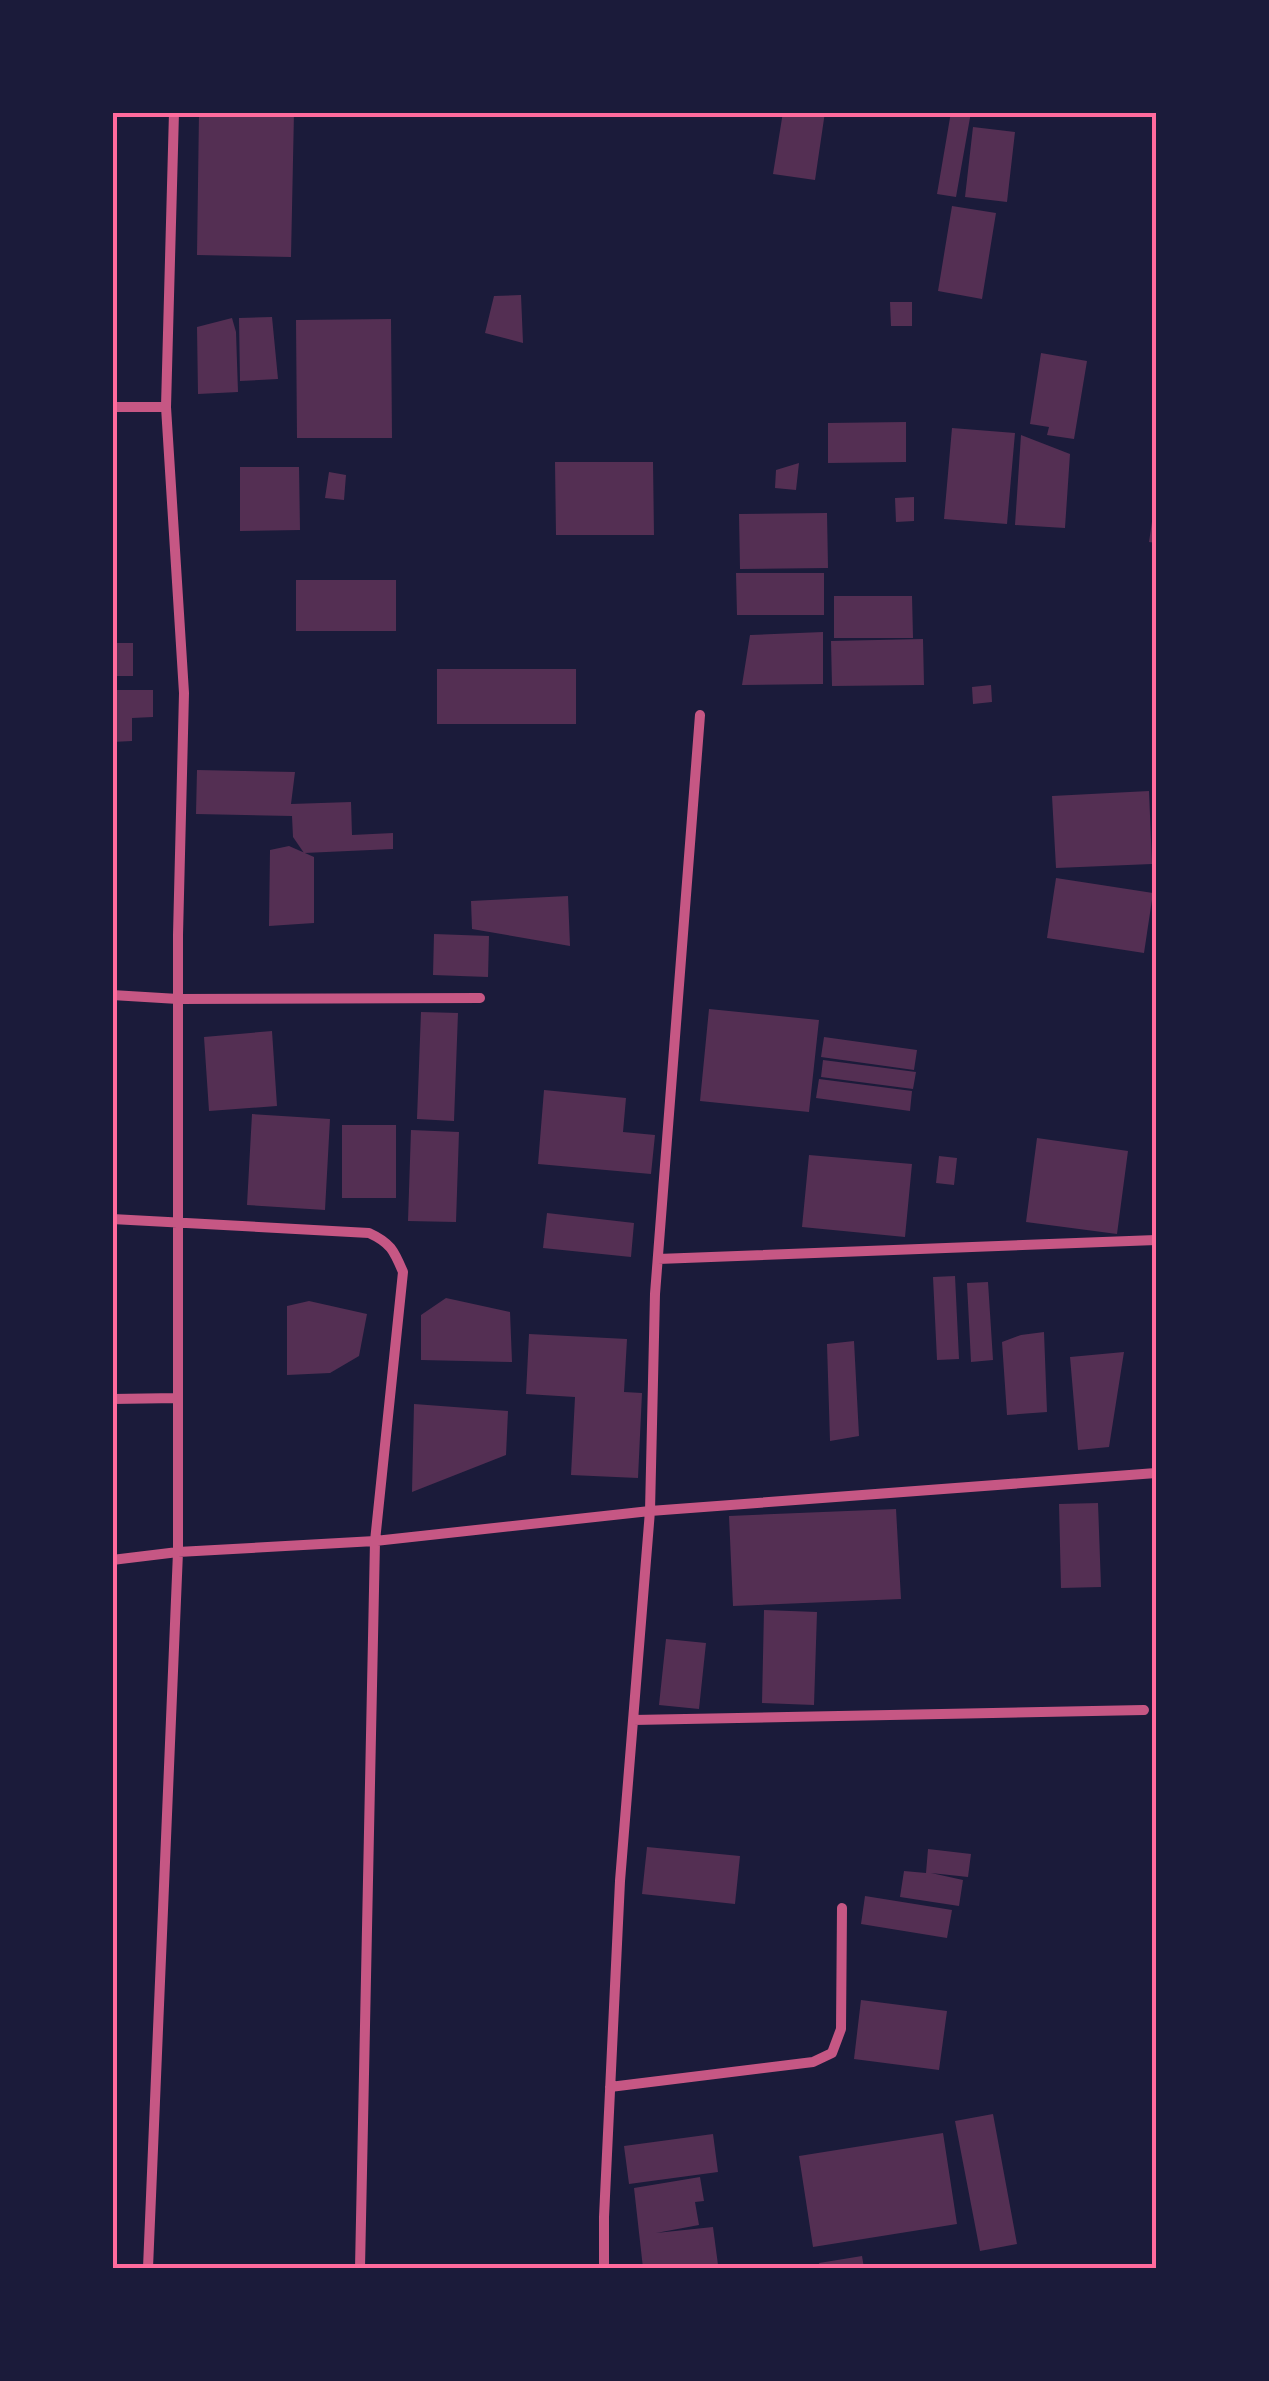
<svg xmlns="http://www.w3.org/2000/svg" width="1269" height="2381" font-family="'Source Sans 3',sans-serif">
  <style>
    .building { fill: #542f53 }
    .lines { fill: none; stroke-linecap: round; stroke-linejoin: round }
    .minor { stroke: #c65784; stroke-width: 10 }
    .neatline { fill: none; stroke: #ff6b9d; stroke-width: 4 }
  </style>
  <rect width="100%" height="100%" fill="#1b1b3a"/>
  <!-- building -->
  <path class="building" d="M199,112H294L291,257L197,255Z
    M783,112H825L815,180L773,174Z
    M951,112H971L956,197L937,194Z
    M973,127L1015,132L1007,202L965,197Z
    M952,206L996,213L982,299L938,291Z
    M521,295L523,343L485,333L494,296Z
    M890,302H912V326H891Z
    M272,317L278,379L240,381L239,318Z
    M232,318L236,332L238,392L198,394L197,327Z
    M391,319L392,438H297L296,320Z
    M1041,353L1087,361L1074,439L1047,435L1049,427L1030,424Z
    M906,422V462L828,463V423Z
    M952,428L1015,433L1007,524L944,519Z
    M1021,435L1070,454L1065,528L1015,525Z
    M555,462H653L654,535H556Z
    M799,463L796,490L775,488L776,470Z
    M240,467H299L300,530L240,531Z
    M329,472L346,475L344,500L325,498Z
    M914,497V521L896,522L895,498Z
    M1154,508H1156V543L1149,542Z
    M827,513L828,568L740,569L739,514Z
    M736,573H824V615H737Z
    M296,580H396V631H296Z
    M834,596H912L913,638H834Z
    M823,632V684L742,685L750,635Z
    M923,639L924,685L832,686L831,641Z
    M112,643H133V676H112Z
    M437,669H576V724H437Z
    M991,685L992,702L973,704L972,687Z
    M112,690H153V717L132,718V741L112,742Z
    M197,770L295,772L291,804L351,802L352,835L393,833V849L304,853L293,837L292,816L196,814Z
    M1149,791L1152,864L1056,868L1052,796Z
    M289,846L314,857V923L269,926L270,850Z
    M1056,878L1153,893L1144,953L1047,938Z
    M568,896L570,946L472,929L471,901Z
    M434,934L489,936L488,977L433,975Z
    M709,1009L819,1020L809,1112L700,1101Z
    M421,1012L458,1013L454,1121L417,1119Z
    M272,1031L277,1106L209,1111L204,1037Z
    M824,1037L917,1050L914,1070L821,1057Z
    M823,1060L916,1072L913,1089L821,1077Z
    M819,1079L912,1091L910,1111L816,1098Z
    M544,1090L626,1098L623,1132L655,1135L651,1174L538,1164Z
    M252,1114L330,1119L325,1210L247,1205Z
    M342,1125H396V1198H342Z
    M411,1130L459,1132L456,1222L408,1221Z
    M1037,1138L1128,1151L1117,1234L1026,1222Z
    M809,1155L912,1164L905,1237L802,1227Z
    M939,1156L957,1158L954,1185L936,1183Z
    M547,1213L634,1223L631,1257L543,1248Z
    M955,1276L959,1359L937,1360L933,1277Z
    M988,1282L993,1360L971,1362L967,1283Z
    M446,1298L510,1312L512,1362L421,1360V1315Z
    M309,1301L367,1314L359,1356L330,1373L287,1375V1306Z
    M1044,1332L1047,1412L1007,1415L1002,1342L1021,1335Z
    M529,1334L627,1339L624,1392L642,1393L638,1478L571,1475L575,1397L526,1394Z
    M854,1341L859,1436L830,1441L827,1344Z
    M1124,1352L1109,1447L1078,1450L1070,1357Z
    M414,1404L508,1411L506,1455L412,1492Z
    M1098,1503L1101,1587L1061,1588L1059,1504Z
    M896,1509L901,1599L733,1606L729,1516Z
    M764,1610L817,1612L814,1705L762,1703Z
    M666,1639L706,1643L699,1709L659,1705Z
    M647,1847L740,1856L735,1904L642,1894Z
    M928,1849L971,1854L968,1877L931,1873L963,1880L959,1906L900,1897L904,1871L926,1873Z
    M865,1896L952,1910L947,1938L861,1924Z
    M861,2000L947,2011L939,2070L854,2059Z
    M993,2114L1017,2244L980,2251L955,2121Z
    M943,2133L957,2224L813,2247L799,2156Z
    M713,2134L718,2172L629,2184L624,2146Z
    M700,2177L704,2201L695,2202L699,2225L656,2233L713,2227L718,2265L694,2268H643L634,2188Z
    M862,2256L864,2268H820L819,2263Z"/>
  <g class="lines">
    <!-- minor -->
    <path class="minor" d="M112,407H166
      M112,995L178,999L480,998
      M112,1219L369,1233C391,1243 394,1251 403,1272L375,1541L360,2268
      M658,1259L1156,1240
      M112,1399L178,1398
      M112,1560L178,1552L375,1541L650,1511L1156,1473
      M633,1720L1144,1710
      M610,2087L813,2062L832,2053L841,2029L842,1908
      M148,2268L178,1552V935L184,693L166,407L174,112
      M604,2268V2217L620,1881L650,1511L655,1294L700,715"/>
  </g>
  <!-- border -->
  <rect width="1269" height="2381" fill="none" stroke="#1b1b3a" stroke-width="230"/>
  <rect x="115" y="115" width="1039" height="2151" class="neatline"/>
</svg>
